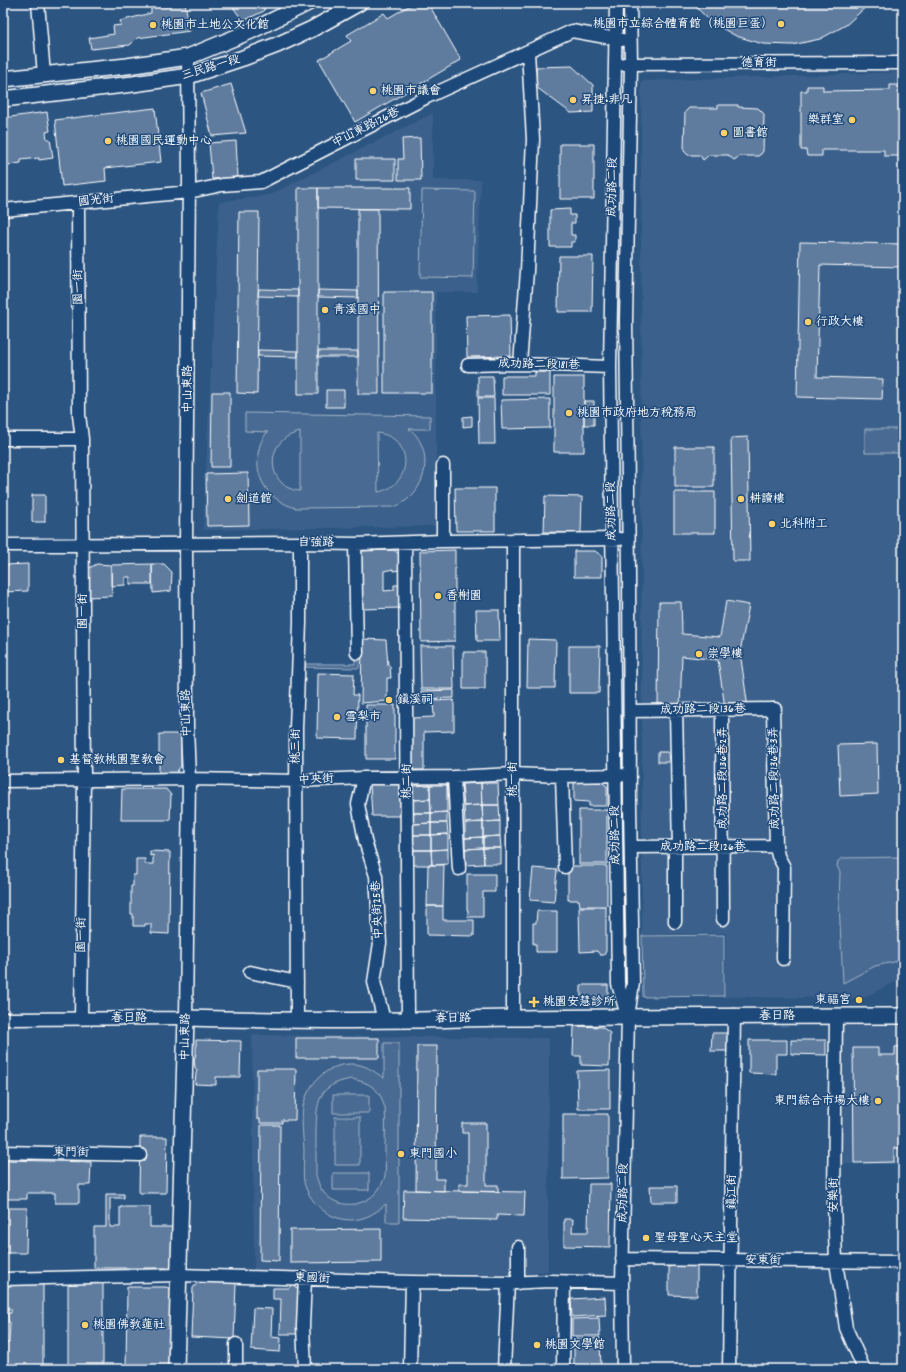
<svg xmlns="http://www.w3.org/2000/svg" width="906" height="1372" font-family="Dekko,'LXGW WenKai TC',sans-serif">
  <style>
    .built { fill: #3b618b }
    .green { fill: #486b92; stroke: #a4b5c8; fill-rule: evenodd }
    .building { fill: #5e7c9f; stroke: #fff }
    .lines { fill: none; stroke-linecap: round; stroke-linejoin: round }
    .minor-casing { stroke: #fff; stroke-width: 15 }
    .major-casing { stroke: #fff; stroke-width: 18 }
    .minor { stroke: #1f4a7a; stroke-width: 12 }
    .major { stroke: #1f4a7a; stroke-width: 15 }
    .poi-dot { fill: #ffd166; stroke: #1f4a7a; stroke-width: 1.5 }
    .labels { text-anchor: middle; dominant-baseline: central; stroke-width: 3; stroke-linejoin: round; paint-order: stroke }
    .poi-label { font-size: 12px; fill: #fff; stroke: #1f4a7a; text-anchor: start }
    .street-label { font-size: 12px; fill: #fff; stroke: #1f4a7a }
  </style>
  <rect width="100%" height="100%" fill="#2c5582"/>
  <filter id="ink" filterUnits="userSpaceOnUse"><feTurbulence type="fractalNoise" baseFrequency=".025" numOctaves="2"/><feDisplacementMap in="SourceGraphic" scale="8" xChannelSelector="R" yChannelSelector="G"/><feConvolveMatrix kernelMatrix="1 2 1 2 8 2 1 2 1" color-interpolation-filters="sRGB"/></filter>
  <g filter="url(#ink)">
    <!-- built -->
    <path class="built" d="M903,72V978L863,998L725,997L726,933L642,935L641,81Z
      M433,113V180H481L477,292H436V526L203,530L219,202L269,195Z
      M841,1024L903,1025V1164H840Z
      M252,1035L549,1038L548,1271L518,1275L254,1271Z"/>
    <!-- green -->
    <path class="green" d="M422,190L475,191L473,278L420,277Z
      M245,413L430,416V429H409C415,432 419,439 422,446C431,470 419,498 394,507L296,508C270,501 255,481 258,454C259,446 262,437 268,432L245,431ZM300,432V491C294,490 288,489 283,484C270,473 270,451 283,440C288,435 294,434 300,432ZM377,433C414,437 414,485 378,492Z
      M865,429H903V453H865Z
      M355,654H360L359,668L300,667V664H355Z
      M903,857V960L875,966L843,983L839,903L840,872L837,866L838,861L842,858Z
      M724,935V996L643,997L642,936Z
      M384,1043H399V1222H386V1204C380,1209 374,1214 366,1217C340,1227 314,1210 305,1186C302,1178 304,1160 304,1150C303,1136 301,1121 303,1107C308,1081 332,1059 360,1065C369,1067 376,1073 384,1078ZM351,1079C363,1081 375,1085 381,1097C382,1100 384,1105 385,1108C386,1122 385,1137 385,1151C385,1159 386,1168 385,1176C384,1179 382,1184 380,1187C369,1206 341,1211 325,1194C320,1189 318,1182 316,1175C316,1161 316,1146 316,1131C317,1102 317,1085 351,1079Z
      M333,1095H369V1113H333Z
      M335,1117H360V1165H335Z
      M333,1173H369V1190H333Z"/>
    <!-- building -->
    <path class="building" d="M151,3H185L190,31L137,38L130,45L91,49L89,38L114,34L113,26L121,25L120,21L151,13Z
      M230,3H261L265,9L263,10L264,11L243,21Z
      M414,3H428L461,60L355,122L319,60L351,41L347,35L384,13L388,18Z
      M692,3H870L846,25L820,39L792,45L763,44L736,36L711,22Z
      M572,66L593,85V112L571,113L536,87V67Z
      M231,84L246,133L212,136L201,93Z
      M890,85H903V149H900V156H884V150H822V156H807L806,150H801V91H807V86H823V91L890,90Z
      M718,105H738V107L758,108L764,114L763,151L761,154L758,156H740L734,160L728,155H709L703,160L700,155H688L684,151L685,112L689,108H718Z
      M155,108L161,162L105,168L106,181L62,186L55,120Z
      M47,112L50,131L46,132L47,139H50L53,158L39,160V158L21,160V163L8,165L3,118Z
      M420,138L421,180H398V159H403L402,139Z
      M236,141L238,177L212,179L209,143Z
      M560,144H594V199H560Z
      M356,159H395V180H356Z
      M298,188H318V394H298Z
      M318,188H410V209L318,208Z
      M358,209H378L379,394H358Z
      M570,209V215H575V223H571V235H575V242H571V247H550V210Z
      M239,212H259L257,394L237,393Z
      M800,242L903,244V267L820,265L817,377L883,379L882,399L797,397Z
      M559,256H593L592,312H558Z
      M259,289L298,290V297L258,296Z
      M318,290L358,291V298L318,297Z
      M384,292H432V393H384Z
      M510,315L511,356L467,357L466,316Z
      M258,350L298,351V357L258,356Z
      M318,351H358V357H318Z
      M535,372H550V395H502V376H535Z
      M478,376H493L494,397H478Z
      M554,377H584V452H554Z
      M901,381H903V416H900Z
      M326,390H344V407H326Z
      M212,392H230V467H211Z
      M478,398H494L495,444H479Z
      M550,399V428L502,429L501,400Z
      M584,401H594V425H584Z
      M472,416V426L463,427V417Z
      M748,437L750,561H733L731,438Z
      M675,447H714V487H675Z
      M248,473L249,525L207,526L206,474Z
      M455,488H495V531H456Z
      M674,492H715V533H674Z
      M32,495H45V522H32Z
      M545,496L582,497L581,533L544,532Z
      M394,550L400,555V570L393,571V569L384,571V591L394,590V585H401V608L361,609L360,551Z
      M455,550V641L421,642L420,551Z
      M574,551H595L602,556V577H574Z
      M28,564V591L3,592V565Z
      M97,564L111,565L112,596L86,597L87,569Z
      M152,564V584H130V577H125V585L111,586V565Z
      M152,564H164L172,572L171,591L153,593Z
      M726,601L749,605L740,652L748,708H725L718,660L682,656L680,709H658L659,602H681L682,634L720,637Z
      M476,610H499L500,641H477Z
      M362,639L386,640L388,665L390,666L391,678H387V701L361,703Z
      M528,639L556,640L555,688H527Z
      M420,646H453L454,689H421Z
      M569,646H600L599,693H569Z
      M463,652H485V689H463Z
      M318,673L354,674L353,695H358L357,739L317,738Z
      M454,690V698L421,699V691Z
      M454,700V731L424,732V770H412V718L434,717L433,701Z
      M366,705H395V759H366Z
      M159,734H181V766L175,774H159Z
      M877,744L878,794L840,796L838,745Z
      M658,752H668L669,762H658Z
      M401,781L405,816H372L370,783Z
      M574,782H601L607,786V806H589V802L574,801Z
      M481,783L482,805L464,806L462,784Z
      M481,783H498L499,805H482Z
      M430,785V799L413,800L412,786Z
      M430,785H447V812L431,813Z
      M122,789H166L171,795L170,820H121Z
      M430,799L431,813H413V800Z
      M482,805L483,822L465,823L464,806Z
      M482,805H499L500,821L483,822Z
      M579,810H607V864H579Z
      M447,812V823H431V813Z
      M413,813H431V823L413,824Z
      M500,821V836L483,837V822Z
      M483,822V837L465,838V823Z
      M431,823V835H413V824Z
      M431,823H447L448,834L431,835Z
      M448,834V849L431,850V835Z
      M413,835H431V850H413Z
      M500,836L501,848H483V837Z
      M483,837V848L465,849V838Z
      M483,848L484,864L466,865L465,849Z
      M483,848H501V864H484Z
      M448,849V864L432,865L431,850Z
      M413,850H431L432,865H413Z
      M150,851L170,852L169,934L151,933V924H145V926H133V914H131V886H133V875H136V859H145V864H153V855L150,856Z
      M428,865H444L443,906H427Z
      M568,866H607V906H580L579,900H568Z
      M533,868L557,870L554,902L530,900Z
      M467,874H495V892H483V917H468V910H467Z
      M427,906H443V920H474V936L427,935Z
      M579,907H606V951L604,955H600L597,951L580,952Z
      M537,911H557V952H536V944H533V923H536Z
      M581,985H608V994L600,1003H581Z
      M574,1026L602,1027L610,1033L609,1066L581,1065V1056H573Z
      M712,1033H731V1051H711Z
      M296,1038H379V1058H296Z
      M196,1040L241,1041L240,1077H216V1085L195,1084L196,1073L197,1071L195,1067L194,1060L196,1054Z
      M749,1040H787V1054H776V1074L749,1073Z
      M791,1040H826V1055L791,1054Z
      M417,1046H437L436,1179H444V1191L416,1190Z
      M903,1046V1148H894V1162L854,1163L853,1048H878V1055H895V1047Z
      M257,1069H296L295,1120H282V1123H260V1119H257Z
      M610,1070V1109H578L577,1071Z
      M563,1114H608V1178L563,1179Z
      M462,1123H486V1185H498V1192L459,1191V1184H468V1133H462Z
      M261,1125H280L279,1261L260,1260Z
      M140,1137H167L166,1193H139Z
      M7,1160L91,1162L90,1185H79V1203H55V1193H27V1199H6Z
      M589,1184H611L610,1247L564,1246V1219H573L572,1232H588Z
      M650,1186H677V1202H651Z
      M404,1190L525,1192L524,1216L497,1215V1220L403,1218Z
      M106,1194H124V1198H110V1227H120V1207H150V1227H172V1268L169,1269L166,1268H94V1227H106Z
      M6,1208H27L26,1253H6Z
      M381,1229V1262L290,1263V1230Z
      M697,1264V1296L669,1295V1265Z
      M68,1281H103V1369H68Z
      M43,1282V1369H3V1347L4,1343H9L10,1322H8V1313H11V1309H3V1284Z
      M198,1282L236,1283L234,1339L191,1337L193,1288Z
      M292,1283L298,1290V1318L302,1334H280L281,1299H273V1288H289Z
      M127,1287H166L174,1290V1369H126Z
      M605,1297L606,1315L572,1317L571,1299Z
      M253,1308L272,1309L271,1337L281,1338L280,1352L251,1350Z
      M599,1318L600,1336H572V1319Z
      M600,1338L601,1369H574V1339Z"/>
    <g class="lines">
      <!-- minor casing -->
      <g class="minor-casing">
        <path id="minor" d="M38,3L44,75
          M616,3L610,367L618,984L626,1012
          M624,64L903,63
          M78,203L79,415L82,439L84,780L81,1019
          M3,210L189,192L222,185L261,182L427,97L572,31L622,40
          M520,364L527,271L533,139L528,52
          M468,365L520,364L610,367
          M3,439H82
          M443,541V465
          M405,543L408,1020
          M355,544L357,653
          M3,545L300,543L355,544L443,541L620,539
          M773,709L776,846L778,856L784,867L783,959
          M722,710L723,919
          M630,711L775,709
          M676,711L679,847
          M562,776L565,867
          M454,777L459,869
          M364,778L358,804L365,841L376,876L380,943L374,982L384,1020
          M3,781L189,779L296,781L364,778L454,777L513,774L562,776L624,775
          M631,847L776,846
          M675,847V922
          M250,972L297,982
          M836,1016L834,1202L836,1262L846,1328L864,1369
          M513,1018V541
          M3,1019L186,1018L189,779L187,726L186,543L189,181L188,57
          M297,1020L296,728L300,623V543
          M3,1152L140,1155
          M622,1259L903,1262
          M3,1279L179,1275L412,1282L508,1283L550,1281L622,1283
          M518,1283V1247
          M236,1369V1344
          M305,1369L303,1326L305,1278
          M410,1369L412,1282
          M504,1369L508,1283
          M563,1369L564,1282
          M623,1369L622,1283L628,1017L633,983L630,806L629,571L626,320L631,63L630,3
          M729,1369L734,1015"/>
      </g>
      <!-- major casing -->
      <g class="major-casing">
        <path id="major" d="M3,79L127,66L188,57L251,31L308,3
          M3,99L133,84L189,76L243,58L277,45L312,29L359,3
          M176,1369L186,1018C261,1020 335,1021 410,1020C444,1020 479,1018 514,1018C644,1016 773,1016 903,1016"/>
      </g>
      <!-- minor -->
      <use href="#minor" class="minor"/>
      <!-- major -->
      <use href="#major" class="major"/>
    </g>
  </g>
  <!-- markers -->
  <g class="poi-dot">
    <circle cx="781" cy="24" r="4"/>
    <circle cx="153" cy="25" r="4"/>
    <circle cx="373" cy="91" r="4"/>
    <circle cx="573" cy="100" r="4"/>
    <circle cx="852" cy="120" r="4"/>
    <circle cx="724" cy="133" r="4"/>
    <circle cx="108" cy="141" r="4"/>
    <circle cx="325" cy="310" r="4"/>
    <circle cx="808" cy="322" r="4"/>
    <circle cx="569" cy="413" r="4"/>
    <circle cx="228" cy="499" r="4"/>
    <circle cx="741" cy="499" r="4"/>
    <circle cx="772" cy="524" r="4"/>
    <circle cx="438" cy="596" r="4"/>
    <circle cx="699" cy="654" r="4"/>
    <circle cx="389" cy="700" r="4"/>
    <circle cx="337" cy="717" r="4"/>
    <circle cx="61" cy="760" r="4"/>
    <circle cx="859" cy="1000" r="4"/>
    <path d="M532 996h4v4h4v4h-4v4h-4v-4h-4v-4h4z"/>
    <circle cx="878" cy="1101" r="4"/>
    <circle cx="401" cy="1154" r="4"/>
    <circle cx="646" cy="1238" r="4"/>
    <circle cx="85" cy="1325" r="4"/>
    <circle cx="537" cy="1345" r="4"/>
  </g>
  <g class="labels">
    <!-- poi labels -->
    <g class="poi-label">
      <text x="773" y="24" text-anchor="end">桃園市立綜合體育館（桃園巨蛋）</text>
      <text x="161" y="25">桃園市土地公文化館</text>
      <text x="381" y="91">桃園市議會</text>
      <text x="581" y="100">昇捷•非凡</text>
      <text x="844" y="120" text-anchor="end">樂群室</text>
      <text x="732" y="133">圖書館</text>
      <text x="116" y="141">桃園國民運動中心</text>
      <text x="333" y="310">青溪國中</text>
      <text x="816" y="322">行政大樓</text>
      <text x="577" y="413">桃園市政府地方稅務局</text>
      <text x="236" y="499">劍道館</text>
      <text x="749" y="499">耕讀樓</text>
      <text x="780" y="524">北科附工</text>
      <text x="446" y="596">香榭園</text>
      <text x="707" y="654">崇學樓</text>
      <text x="397" y="700">鎮溪祠</text>
      <text x="345" y="717">雪梨市</text>
      <text x="69" y="760">基督教桃園聖教會</text>
      <text x="851" y="1000" text-anchor="end">東福宮</text>
      <text x="543" y="1002">桃園安慧診所</text>
      <text x="870" y="1101" text-anchor="end">東門綜合市場大樓</text>
      <text x="409" y="1154">東門國小</text>
      <text x="654" y="1238">聖母聖心天主堂</text>
      <text x="93" y="1325">桃園佛教蓮社</text>
      <text x="545" y="1345">桃園文學館</text>
    </g>
    <!-- street labels -->
    <g class="street-label">
      <text x="759" y="63">德育街</text>
      <text transform="translate(211 68) rotate(-17)">三民路一段</text>
      <text transform="translate(366 128) rotate(-27)">中山東路126巷</text>
      <text transform="translate(613 187) rotate(-89)">成功路二段</text>
      <text transform="translate(96 201) rotate(-6)">國光街</text>
      <text transform="translate(79 287) rotate(-91)">園一街</text>
      <text transform="translate(539 365) rotate(1)">成功路二段181巷</text>
      <text transform="translate(188 389) rotate(-90)">中山東路</text>
      <text transform="translate(612 511) rotate(-91)">成功路二段</text>
      <text transform="translate(316 543) rotate(1)">自強路</text>
      <text transform="translate(83 611) rotate(-90)">園一街</text>
      <text transform="translate(703 710) rotate(-1)">成功路二段136巷</text>
      <text transform="translate(187 713) rotate(-91)">中山東路</text>
      <text transform="translate(296 746) rotate(-90)">桃三街</text>
      <text transform="translate(723 778) rotate(-90)">成功路二段136巷2弄</text>
      <text transform="translate(775 778) rotate(-91)">成功路二段136巷3弄</text>
      <text transform="translate(513 779) rotate(-90)">桃一街</text>
      <text transform="translate(316 780) rotate(-3)">中央街</text>
      <text transform="translate(407 781) rotate(-90)">桃二街</text>
      <text transform="translate(616 835) rotate(-91)">成功路二段</text>
      <text x="703" y="847">成功路二段126巷</text>
      <text transform="translate(378 910) rotate(-93)">中央街25巷</text>
      <text transform="translate(82 935) rotate(-89)">園一街</text>
      <text x="777" y="1016">春日路</text>
      <text x="129" y="1018">春日路</text>
      <text transform="translate(453 1019) rotate(-1)">春日路</text>
      <text transform="translate(186 1037) rotate(-89)">中山東路</text>
      <text transform="translate(71 1153) rotate(1)">東門街</text>
      <text transform="translate(732 1192) rotate(-90)">鎮江街</text>
      <text transform="translate(624 1193) rotate(-89)">成功路二段</text>
      <text transform="translate(834 1195) rotate(-90)">安樂街</text>
      <text transform="translate(763 1261) rotate(1)">安東街</text>
      <text transform="translate(312 1279) rotate(2)">東國街</text>
    </g>
  </g>
  <!-- margin -->
  <rect width="906" height="1372" fill="none" stroke="#1f4a7a" stroke-width="16"/>
  <rect x="8" y="8" width="890" height="1356" fill="none" stroke="#fff" stroke-width="1.5" filter="url(#ink)"/>
</svg>
